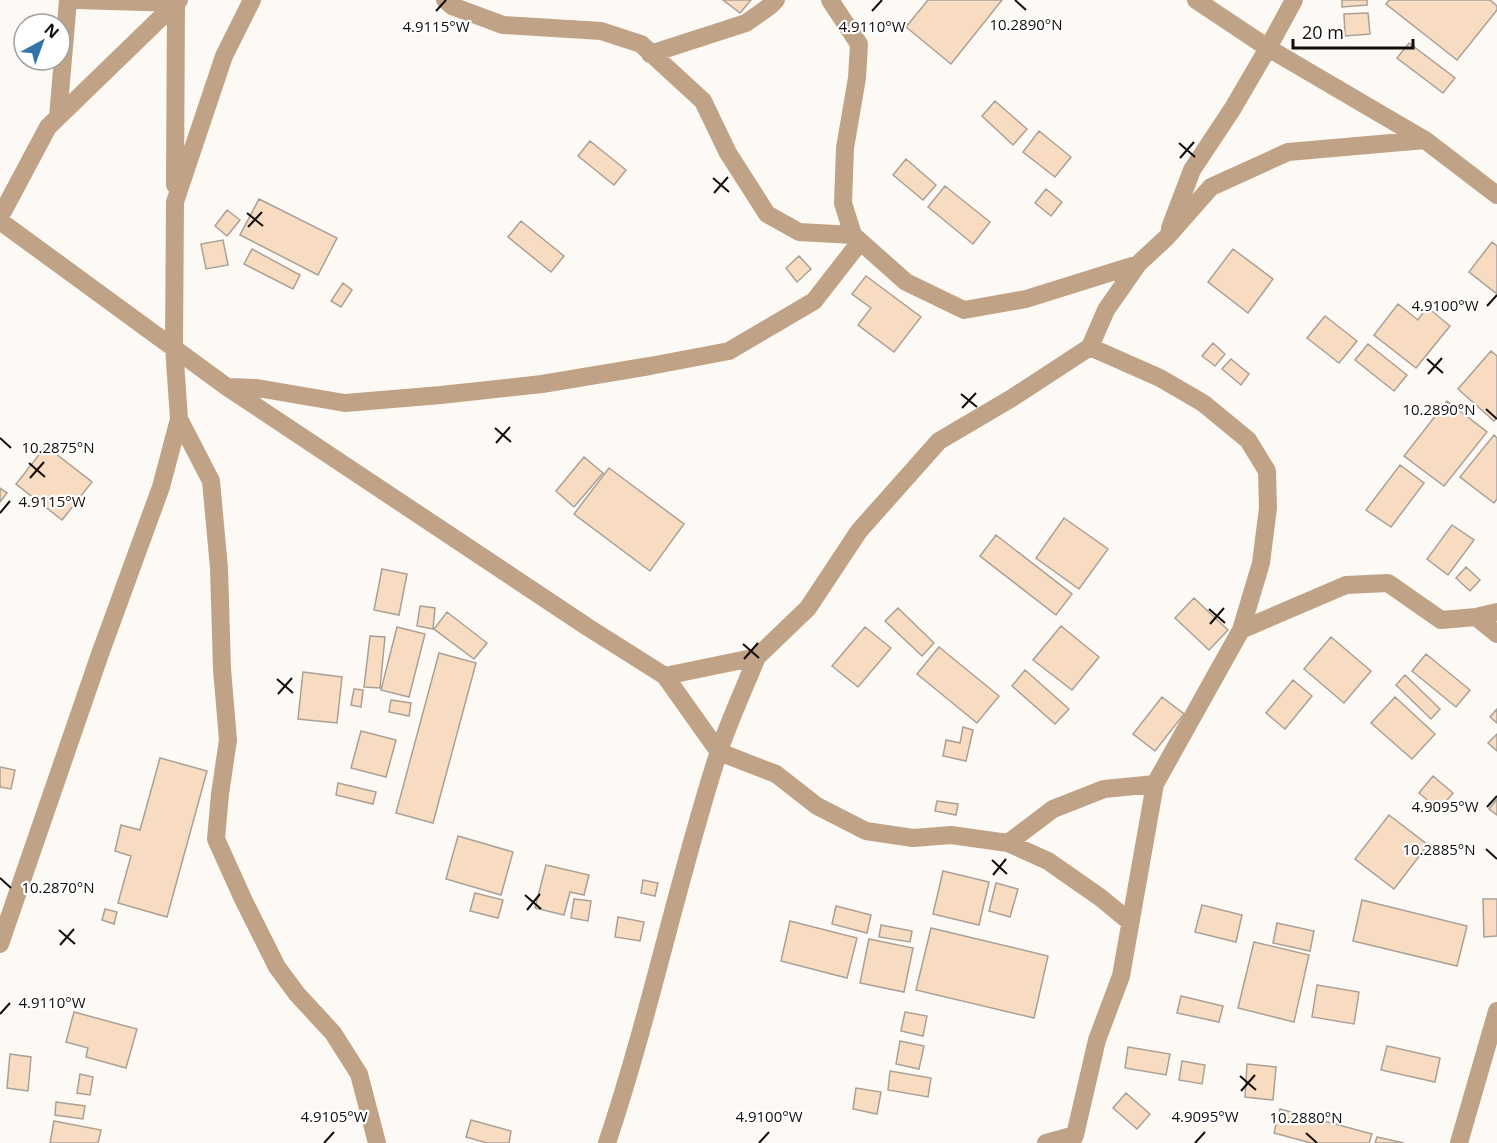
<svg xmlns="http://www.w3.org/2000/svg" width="1497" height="1143" font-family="'Open Sans',sans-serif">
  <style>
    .building { fill: #f7dcc1; stroke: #aba096; stroke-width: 1.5 }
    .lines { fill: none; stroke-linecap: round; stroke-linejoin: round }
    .minor { stroke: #c0a386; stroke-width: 18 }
    .ticks { fill: none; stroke: #120e0b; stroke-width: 2 }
    .ticks-label { font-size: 15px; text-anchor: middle; fill: #120e0b; stroke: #fff; stroke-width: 4.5; stroke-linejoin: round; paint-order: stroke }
  </style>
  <rect width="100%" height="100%" fill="#fdf9f4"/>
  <!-- building -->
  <path class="building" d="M723,0H751L740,13Z
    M928,0H1002L951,64L906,27Z
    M1342,0H1367V5L1342,7Z
    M1389,0H1490L1497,6V10L1457,60L1386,4Z
    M1368,13L1370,34L1345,36L1344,14Z
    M1409,43L1455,78L1443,93L1397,58Z
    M995,101L1027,129L1013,145L982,116Z
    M1039,131L1071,157L1055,177L1023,152Z
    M590,141L626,170L614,185L578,156Z
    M906,159L936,185L923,200L893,175Z
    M945,186L990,222L973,244L928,207Z
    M1046,189L1062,202L1051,216L1035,203Z
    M259,199L337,238L318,275L240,235Z
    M227,210L240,220L227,236L215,226Z
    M521,221L564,256L551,272L508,237Z
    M223,240L228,265L206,269L201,244Z
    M1492,242L1497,246V294L1469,272Z
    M252,249L300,275L293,289L244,264Z
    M1233,249L1273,279L1248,313L1208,282Z
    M799,256L811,269L797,282L786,268Z
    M866,276L921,317L894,352L858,325L871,308L852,294Z
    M343,283L352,290L341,307L331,301Z
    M1398,304L1418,320L1427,307L1450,326L1416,368L1374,335Z
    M1325,316L1357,341L1339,363L1307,338Z
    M1213,343L1225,354L1215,366L1202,356Z
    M1368,344L1407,375L1394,391L1355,360Z
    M1491,351L1497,356V418L1494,421L1458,389Z
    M1231,359L1249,374L1241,385L1222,369Z
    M1447,401L1487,432L1444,486L1404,456Z
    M1494,435L1497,438V499L1494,503L1460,477Z
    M46,446L92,482L62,520L16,484Z
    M584,457L603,473L574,507L556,491Z
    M1400,465L1424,483L1391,527L1366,510Z
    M609,468L684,524L650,571L574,514Z
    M0,488L7,493L0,502Z
    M1064,518L1108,549L1079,589L1036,558Z
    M1452,525L1474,540L1448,575L1427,559Z
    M996,535L1072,594L1056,615L980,556Z
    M1466,567L1480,580L1470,591L1456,578Z
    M382,569L407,574L399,615L374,610Z
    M1194,598L1228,630L1209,650L1175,618Z
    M420,606L435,608L433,629L417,626Z
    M898,608L934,643L922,656L885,621Z
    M447,612L487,643L474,659L434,629Z
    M1061,626L1099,657L1072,690L1033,660Z
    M397,627L425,634L409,697L381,690Z
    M865,627L891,648L858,687L832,666Z
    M370,636L385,637L380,688L364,687Z
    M1331,637L1371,671L1344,703L1304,669Z
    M939,647L999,696L977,723L917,674Z
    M439,653L476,663L433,823L396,813Z
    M1426,654L1470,690L1456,707L1412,671Z
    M1025,670L1069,709L1055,724L1012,686Z
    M303,672L342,677L337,723L298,719Z
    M1405,675L1440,709L1431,719L1396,685Z
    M1293,680L1312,696L1285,729L1266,713Z
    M354,689L363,690L361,707L351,705Z
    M1162,697L1184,714L1155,751L1133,734Z
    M1395,697L1435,734L1412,759L1371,723Z
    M391,700L411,703L409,716L389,712Z
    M1497,709V723L1490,717Z
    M963,727L973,730L966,761L943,756L946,740L960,743Z
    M361,731L396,740L386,777L351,768Z
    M1497,734V751L1488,743Z
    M160,758L207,771L167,917L118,903L131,856L115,851L121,825L140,830Z
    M0,767L15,770L11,789L0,787Z
    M1433,776L1453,793L1439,810L1419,793Z
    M338,783L376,792L373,804L336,795Z
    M1497,799V815L1489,809Z
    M937,801L958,804L956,815L935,811Z
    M1389,815L1428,845L1394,889L1355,859Z
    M458,836L513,852L501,895L446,879Z
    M546,865L589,875L584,895L570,892L564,915L535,908Z
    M943,871L989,882L979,925L933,914Z
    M643,880L658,883L655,896L641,893Z
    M996,883L1018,889L1010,917L989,911Z
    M475,893L503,900L498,918L470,911Z
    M574,899L591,901L588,921L571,918Z
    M1483,899H1497V936L1484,937Z
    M1362,900L1467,926L1457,966L1353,941Z
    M1202,905L1242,915L1236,942L1195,932Z
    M836,906L871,915L867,933L832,924Z
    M105,909L117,912L114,924L102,920Z
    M618,917L644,922L640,941L615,937Z
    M790,921L857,938L847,978L781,961Z
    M1277,923L1314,931L1310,951L1273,943Z
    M881,925L912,931L910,942L879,937Z
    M931,928L1048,956L1034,1018L916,990Z
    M869,939L913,948L904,992L860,983Z
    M1254,942L1309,955L1294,1022L1238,1008Z
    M1317,985L1359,992L1354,1024L1312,1017Z
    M1181,996L1223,1006L1219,1022L1177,1013Z
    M74,1012L137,1029L126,1068L86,1057L88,1048L66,1042Z
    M905,1012L927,1016L923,1036L901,1031Z
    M900,1041L924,1046L919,1069L896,1064Z
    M1387,1046L1440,1058L1435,1082L1381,1070Z
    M1128,1047L1170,1054L1166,1075L1125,1068Z
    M10,1054L31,1057L28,1091L7,1088Z
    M1182,1061L1205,1065L1202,1084L1179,1080Z
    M1247,1064L1276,1067L1273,1100L1245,1097Z
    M890,1071L931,1078L928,1097L888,1090Z
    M80,1074L93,1077L90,1095L77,1093Z
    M856,1088L881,1092L877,1114L853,1109Z
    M1126,1093L1150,1114L1137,1129L1113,1108Z
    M56,1102L85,1106L83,1119L55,1115Z
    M1280,1109L1372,1134L1369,1143H1311L1274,1133Z
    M471,1120L511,1131L509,1143H487L466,1137Z
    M54,1121L101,1130L98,1143H50Z
    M1377,1137L1404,1143H1375Z"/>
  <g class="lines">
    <!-- minor -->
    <path class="minor" d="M77,0L176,3
      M445,0L452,6L503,25L601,31L641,44L703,101L728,153L767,214L799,232L853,235L906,282L964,310L1026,299L1138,264
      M830,0L859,44L857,78L845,148L843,203L853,235
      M1196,0L1268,48L1425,140
      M650,54L746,23L770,6L776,0
      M58,117L68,0
      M175,185L176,0
      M0,217L48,127L179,0
      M0,221L227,387L589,628L665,676L757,657L808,608L859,531L939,441L1012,398L1090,347L1106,310L1138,264L1166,238L1211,187L1288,152L1425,140L1497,195
      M1170,228L1192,170L1233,108L1268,48L1294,0
      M229,387L257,388L345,403L441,395L542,384L650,366L729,351L814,301L860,242
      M179,419L211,481L219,568L222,669L228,740L220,794L216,839L243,899L277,967L297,994L333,1033L359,1074L377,1143
      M1476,617L1497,634
      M1241,630L1346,585L1388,583L1441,620L1476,617L1497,612
      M665,676L719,752L776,774L817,806L866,831L913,838L951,835L1008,843L1048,861L1101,898L1130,922
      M1008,843L1053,809L1104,789L1155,784
      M0,944L100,654L161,487L179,419L174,347L175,202L224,56L252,0
      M607,1143C650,1015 677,882 718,754C729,721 744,689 757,657
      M1046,1143L1075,1135
      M1071,1143L1075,1135L1097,1040L1121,976L1155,784L1241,630L1261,563L1268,508L1267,471L1248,440L1203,403L1160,378L1090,347
      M1459,1143L1497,1011"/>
  </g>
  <!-- ticks -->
  <path class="ticks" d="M1015,0L1026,10M436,11L446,0M872,11L882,0M1179,143L1195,157M1180,158L1194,142M713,178L729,192M714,193L728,177M247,213L263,226M248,227L262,212M1487,306L1497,295M1427,359L1443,373M1428,374L1442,358M961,394L977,407M962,408L976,393M1486,409L1497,419M495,428L511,442M0,438L11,448M496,443L510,427M29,463L45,477M30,478L44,462M0,513L10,501M1209,609L1225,623M1210,624L1224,608M743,644L759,658M744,659L758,643M277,679L293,693M278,694L292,678M1487,807L1497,796M1486,849L1497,859M992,860L1007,874M993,875L1006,859M0,878L11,888M525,895L541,909M527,910L540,894M59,930L75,944M60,945L74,929M0,1014L10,1003M1240,1076L1256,1090M1241,1091L1255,1075M1306,1133L1317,1143M324,1143L334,1132M759,1143L769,1132M1195,1143L1205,1132"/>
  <g class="ticks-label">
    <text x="1026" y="30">10.2890°N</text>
    <text x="436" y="32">4.9115°W</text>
    <text x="872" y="32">4.9110°W</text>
    <text x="1445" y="311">4.9100°W</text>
    <text x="1439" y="415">10.2890°N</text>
    <text x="58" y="453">10.2875°N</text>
    <text x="52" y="507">4.9115°W</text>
    <text x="1445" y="812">4.9095°W</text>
    <text x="1439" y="855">10.2885°N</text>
    <text x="58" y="893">10.2870°N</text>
    <text x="52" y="1008">4.9110°W</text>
    <text x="334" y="1122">4.9105°W</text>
    <text x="769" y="1122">4.9100°W</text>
    <text x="1205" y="1122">4.9095°W</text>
    <text x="1306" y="1123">10.2880°N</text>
  </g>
  <!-- north arrow -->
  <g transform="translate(42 42) rotate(41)"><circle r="28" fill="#ffffff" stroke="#a09f9d" stroke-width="1.5"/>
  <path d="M0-4.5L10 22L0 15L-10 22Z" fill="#3273a9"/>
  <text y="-9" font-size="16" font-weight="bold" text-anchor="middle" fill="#120e0b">N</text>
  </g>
  <!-- scale -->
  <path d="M1293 39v9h120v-9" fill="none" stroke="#120e0b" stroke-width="3"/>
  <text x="1302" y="39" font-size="18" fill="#120e0b" stroke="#ffffff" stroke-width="4.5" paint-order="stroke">20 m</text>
</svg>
